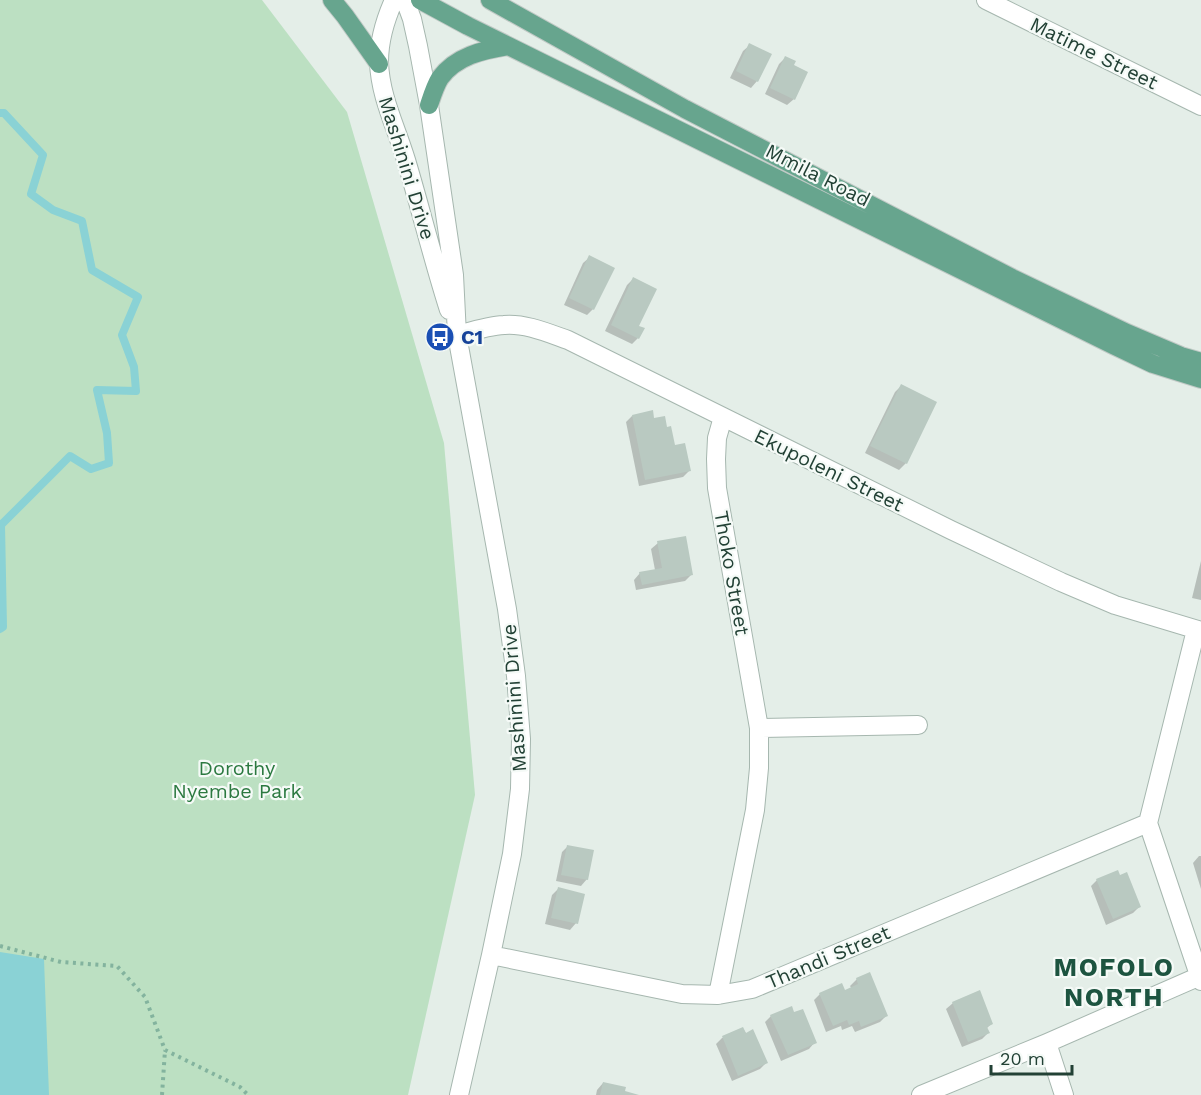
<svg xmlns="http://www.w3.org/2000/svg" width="1201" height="1095" font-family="'Work Sans',sans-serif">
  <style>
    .green { fill: #bce0c2 }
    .water { fill: #8ad2d5 }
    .shadow { fill: #0003 }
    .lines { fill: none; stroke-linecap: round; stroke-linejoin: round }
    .stream { stroke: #8ad2d5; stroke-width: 8 }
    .building { fill: #b9c9c1 }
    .minor-casing { stroke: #a6b7af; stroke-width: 20 }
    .major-casing { stroke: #c1cac6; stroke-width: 20 }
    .path { stroke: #83b39e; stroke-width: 4; stroke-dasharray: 3 4.5; stroke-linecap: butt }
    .minor { stroke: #fff; stroke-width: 18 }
    .major { stroke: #67a58e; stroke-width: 18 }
    .labels { text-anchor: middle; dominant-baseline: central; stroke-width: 4.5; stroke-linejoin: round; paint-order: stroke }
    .street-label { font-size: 20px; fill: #224135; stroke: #f5faf7 }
    .transit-label { font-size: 20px; font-weight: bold; fill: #164399; stroke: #f5faf7; text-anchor: start }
    .park-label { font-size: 20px; fill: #2b7940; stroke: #f5faf7 }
    .district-label { font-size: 26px; font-weight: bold; letter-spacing: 1.5px; fill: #1d5440; stroke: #f5faf7 }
  </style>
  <rect width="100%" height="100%" fill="#e4eee8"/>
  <!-- green -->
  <path class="green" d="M0,0H262L347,112L444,443L475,795L408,1095H0Z"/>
  <!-- water -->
  <path class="water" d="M0,952L44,959L49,1095H0Z"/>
  <!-- shadow -->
  <path class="shadow" d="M750,45L757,81L751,88L730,78L743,51Z
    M785,58L794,99L787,105L765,94L779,64Z
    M590,257L593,309L587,315L564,305L583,263Z
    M633,279L638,338L632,344L605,331L627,285Z
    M901,386L906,463L899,470L865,453L895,392Z
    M632,416L653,420L674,447L689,471L683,477L639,486L626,422Z
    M658,543L691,575L685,581L636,590L634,580L640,573L655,570L651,549Z
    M1201,561V600L1192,598Z
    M568,846L587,879L581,886L556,881L562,852Z
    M1199,856H1201V889L1193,863Z
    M1097,880L1139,907L1133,913L1106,925L1091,886Z
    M558,889L576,923L570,930L545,924L552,895Z
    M857,979L886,1016L880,1022L855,1032L852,1026L842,1030L841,1026L826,1032L814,1000L820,994L844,992L852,989L850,986Z
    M953,1003L991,1024L986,1029L988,1033L982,1039L962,1047L946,1009Z
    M794,1014L815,1042L809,1049L781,1061L765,1022L771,1016Z
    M743,1029L766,1063L760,1069L732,1081L716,1044L722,1038Z
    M603,1083L623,1092L633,1095H596L597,1090Z"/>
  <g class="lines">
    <!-- stream -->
    <path class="stream" d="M0,113H4L43,155L31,194L53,210L82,221L92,270L138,297L122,335L134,367L136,391L97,390L107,433L109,463L91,469L70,456L1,525L3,627L0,629"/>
  </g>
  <!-- building -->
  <path class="building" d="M749,43L772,54L758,82L736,71Z
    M785,56L796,61L794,65L808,72L795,100L770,88Z
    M589,255L615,268L594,310L569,298Z
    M633,277L657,289L639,326L645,328L639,339L611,325Z
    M901,384L937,402L907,464L870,446Z
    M653,410L654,418L665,416L667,427L671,426L675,445L685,443L691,471L645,480L632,415Z
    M686,536L693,575L642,585L639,572L662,568L657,541Z
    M567,845L594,850L588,880L561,875Z
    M1118,870L1120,875L1127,872L1141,907L1113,919L1096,879Z
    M558,887L585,894L578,924L551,918Z
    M870,972L888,1016L861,1027L859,1021L849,1025L847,1020L833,1026L819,993L842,983L845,990L858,984L856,978Z
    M980,990L993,1024L987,1027L990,1033L968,1042L952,1002Z
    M792,1006L794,1012L803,1009L817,1043L788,1055L770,1015Z
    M743,1027L746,1033L753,1029L768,1063L738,1076L722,1036Z
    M603,1082L626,1087L625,1091L639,1095H600Z"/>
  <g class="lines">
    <!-- minor casing -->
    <g class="minor-casing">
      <path id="minor" d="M394,0C385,20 379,40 379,62C380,96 396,127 406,160C421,210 433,260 449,310
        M405,0L412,19L418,46L429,105L454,275L457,335L507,609L516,676L521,739L520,789L512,854L491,955L459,1095
        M986,0L1201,106
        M457,335C472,331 488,326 504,325C525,323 548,333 568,340L951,530L1061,582L1115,605L1201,631
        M1196,630L1148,823L1201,981
        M759,728L918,725
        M491,955L682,994L718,995L752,989L1148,823
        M718,995L755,810L759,768V728L717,488L716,459L717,438L723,417
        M1047,1043L1064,1095
        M921,1095L1047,1043L1200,976"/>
    </g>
    <!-- major casing -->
    <g class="major-casing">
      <path id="major" d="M332,0L345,16L379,64
        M420,0L468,26L1115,346L1153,364L1201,379
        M490,0L685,109L1012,278L1127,333L1181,356L1201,362
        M429,105C432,96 435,86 440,78C456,56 483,50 508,46"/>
    </g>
    <!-- path -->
    <path class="path" d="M0,946L61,962L117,966L145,997L165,1050L240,1087L248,1095
      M162,1095L165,1050"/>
    <!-- minor -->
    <use href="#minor" class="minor"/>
    <!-- major -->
    <use href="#major" class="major"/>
  </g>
  <!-- icons -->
  <defs>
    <g id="bus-disc" transform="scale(1.5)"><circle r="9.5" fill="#1a4fb4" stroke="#f5faf7"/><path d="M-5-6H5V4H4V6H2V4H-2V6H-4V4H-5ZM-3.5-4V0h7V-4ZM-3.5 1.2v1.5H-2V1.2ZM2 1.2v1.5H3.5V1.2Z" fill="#fff"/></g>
  </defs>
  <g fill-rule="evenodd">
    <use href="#bus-disc" x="440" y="337"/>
  </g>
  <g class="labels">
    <!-- street labels -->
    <g class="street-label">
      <text transform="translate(1094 53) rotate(26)">Matime Street</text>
      <text transform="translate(407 168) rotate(73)">Mashinini Drive</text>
      <text transform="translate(818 175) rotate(27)">Mmila Road</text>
      <text transform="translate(829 470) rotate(26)">Ekupoleni Street</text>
      <text transform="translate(732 573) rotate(80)">Thoko Street</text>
      <text transform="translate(514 698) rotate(-94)">Mashinini Drive</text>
      <text transform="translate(828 957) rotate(-23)">Thandi Street</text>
    </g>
    <!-- transit labels -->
    <g class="transit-label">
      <text x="461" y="337">C1</text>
    </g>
    <!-- park labels -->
    <g class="park-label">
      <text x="237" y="768">Dorothy<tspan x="237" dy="23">Nyembe Park</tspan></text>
    </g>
    <!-- district labels -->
    <g class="district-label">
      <text x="1114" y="967">MOFOLO<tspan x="1114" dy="30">NORTH</tspan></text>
    </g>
  </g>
  <!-- scale -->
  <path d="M991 1065v9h81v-9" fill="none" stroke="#224135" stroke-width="3"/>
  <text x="1000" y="1065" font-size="18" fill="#224135" stroke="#f5faf7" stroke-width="4.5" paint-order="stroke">20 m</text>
</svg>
